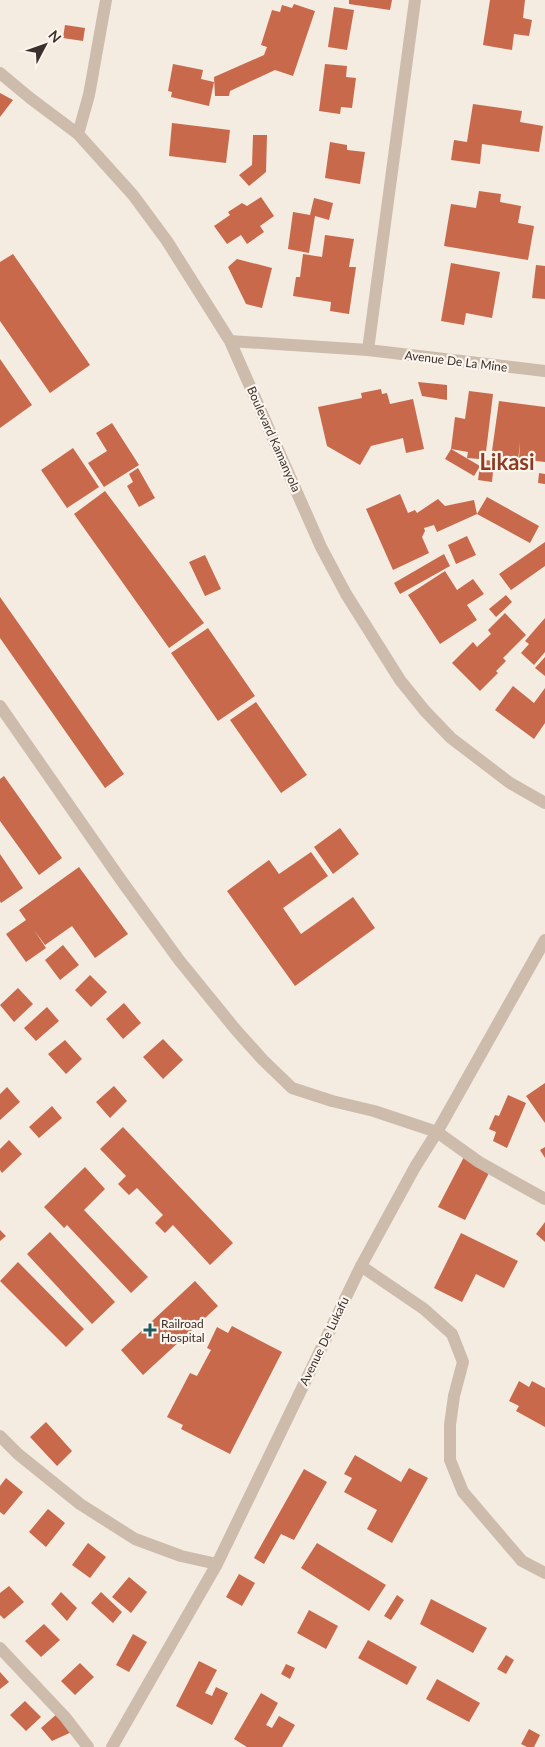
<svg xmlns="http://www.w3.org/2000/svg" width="545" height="1747" font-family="Lato,sans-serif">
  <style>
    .building { fill: #c8694b }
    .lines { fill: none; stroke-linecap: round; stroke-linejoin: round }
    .street { stroke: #cdbbac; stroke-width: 12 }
    .poi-dot { fill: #1f5a5e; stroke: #fbf5ee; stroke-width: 2 }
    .labels { text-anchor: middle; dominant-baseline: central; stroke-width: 4.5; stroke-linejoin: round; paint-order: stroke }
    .street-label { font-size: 12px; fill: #3b302b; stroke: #fbf5ee }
    .poi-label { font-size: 12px; fill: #3b302b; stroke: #fbf5ee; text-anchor: start }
    .town-label { font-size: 22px; font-weight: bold; fill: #8c3b22; stroke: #fbf5ee }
  </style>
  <rect width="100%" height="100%" fill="#f4ebe1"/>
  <!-- building -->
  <path class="building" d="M349,0H392L390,10L349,4Z
    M490,0H525L523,18L532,20L529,36L514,34L512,50L483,45Z
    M294,4L315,11L293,76L275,70L230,91L229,96H215L214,77L264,55L267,47L261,45L272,10L280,12L282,5L292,8Z
    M334,7L354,10L347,50L328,47Z
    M65,25L85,28L83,41L63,38Z
    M173,64L203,70L201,79L214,82L209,106L171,97L172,92L168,91Z
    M325,64L347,66L346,77L356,78L352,108L341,107L340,114L319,111Z
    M0,93L13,100L0,117Z
    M473,104L522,111L520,122L543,126L539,152L482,144L480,164L451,160L454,140L467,142Z
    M172,123L230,130L226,163L169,156Z
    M253,135H267L266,172L249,186L239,175L252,165Z
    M330,142L347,145V150L365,152L360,184L325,178Z
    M479,191L501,194L500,202L521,206L518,223L534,226L528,260L444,246L451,204L476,208Z
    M261,197L274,216L260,226L264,232L247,244L241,235L227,244L214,226L230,215L228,212L242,203L247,206Z
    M314,198L333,203L329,220L315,216L309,253L288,249L293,212L310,215Z
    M325,235L354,239L349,267H356L349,314L330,311L331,302L293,296L296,277H300L303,254L322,257Z
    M13,254L90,365L50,393L0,321V262Z
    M237,259L272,268L262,308L246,304L228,267Z
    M451,263L500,272L492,318L466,313L464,325L441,321Z
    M536,265L545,266V299L532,298Z
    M0,359L32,405L0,428Z
    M418,382L447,385V400L422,396Z
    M381,389L382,394L387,393L390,404L413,399L424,449L406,453L403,438L371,446L360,465L327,446L318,407L362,398L361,393Z
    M469,391L493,394L485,460L494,461L492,482L478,480L480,466L474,476L445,459L451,449L480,466V459L467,458L468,452L451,449L455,417L465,419Z
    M499,401L545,407V462L519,459L520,442L518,461L491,458Z
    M112,423L139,465L104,487L88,463L107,451L96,433Z
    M73,448L99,487L67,508L41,470Z
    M138,468L155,498L139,507L127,486L133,482L129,474Z
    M539,473L545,474V484L538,483Z
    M105,491L204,623L169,648L74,514Z
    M400,494L408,513L415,510L417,513L438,499L445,506L474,500L477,514L437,532L434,525L424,528L425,531L422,537L429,553L393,570L366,509Z
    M487,497L539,526L530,543L477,514Z
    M467,536L476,555L456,564L448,545Z
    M545,542V566L511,590L499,574Z
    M444,554L450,566L400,594L394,583Z
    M205,555L221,589L205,596L189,562Z
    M445,571L457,590L473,579L484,594L467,605L477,620L440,644L408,595Z
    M506,595L512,602L496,617L489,609Z
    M0,597L124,774L105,788L0,638Z
    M505,613L526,635L503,658L506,661L496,671L498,673L480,691L452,663L473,642L477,647L491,634L488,630Z
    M545,618V652L534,665L521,653L529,644L525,641Z
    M208,628L255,696L218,721L171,653Z
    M545,657V676L535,668Z
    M513,686L534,703L545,688V723L534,739L495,710Z
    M256,702L307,775L281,793L230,720Z
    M4,776L62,858L39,875L0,821V779Z
    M340,828L359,854L333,874L314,847Z
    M311,852L328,876L283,908L301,934L353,897L375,928L295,986L227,891L269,860L279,874Z
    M0,854L23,888L1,903L0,901Z
    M79,867L128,934L95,958L72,926L45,945L34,930L46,948L26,962L6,934L26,920L19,910Z
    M63,945L79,965L60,980L45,960Z
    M90,975L107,992L91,1007L75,990Z
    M18,988L33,1004L14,1022L0,1005Z
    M124,1003L141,1023L123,1039L106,1019Z
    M47,1007L59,1021L36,1041L24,1028Z
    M163,1039L183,1060L163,1079L143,1057Z
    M65,1040L82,1059L66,1074L48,1054Z
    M545,1083V1123L526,1096Z
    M114,1086L127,1101L110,1118L96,1102Z
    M7,1087L20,1102L0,1120V1094Z
    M508,1095L526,1103L507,1148L493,1141L496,1132L489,1129L495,1115L499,1116Z
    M52,1106L62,1118L39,1138L29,1127Z
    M123,1127L233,1243L210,1265L173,1225L165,1233L155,1223L163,1215L137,1188L129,1195L118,1184L126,1176L100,1149Z
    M9,1140L22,1154L2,1173L0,1170V1149Z
    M545,1147V1158L540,1150Z
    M465,1155L491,1169L465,1220L438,1207Z
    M85,1167L105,1189L84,1210L148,1277L131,1293L67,1225L64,1228L44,1207Z
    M545,1222V1242L536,1234Z
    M0,1230L6,1236L0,1241Z
    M50,1232L115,1302L92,1324L27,1254Z
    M461,1233L518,1261L504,1288L476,1274L462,1302L434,1288Z
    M18,1262L84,1329L66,1347L0,1281Z
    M195,1281L218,1306L143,1375L121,1350Z
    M232,1326L282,1352L230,1454L181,1429L183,1425L167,1417L190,1373L197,1376L211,1350L207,1348L217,1327L228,1333Z
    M519,1381L529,1387L532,1381L545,1388V1427L516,1411L519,1406L509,1401Z
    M46,1422L72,1451L57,1466L30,1437Z
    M355,1455L401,1482L409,1468L428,1478L392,1543L367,1529L377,1510L344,1492L352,1478L344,1474Z
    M304,1469L327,1482L294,1540L281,1534L264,1564L254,1558Z
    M6,1478L23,1492L4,1515L0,1512V1486Z
    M48,1509L65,1523L46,1547L29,1532Z
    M88,1543L106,1557L90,1578L72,1565Z
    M317,1543L386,1585L369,1611L301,1568Z
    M239,1574L255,1583L242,1606L226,1597Z
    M129,1577L147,1592L131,1613L112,1597Z
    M9,1586L24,1602L4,1619L0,1615V1593Z
    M61,1592L77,1608L67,1621L51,1604Z
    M101,1592L122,1612L113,1623L91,1603Z
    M397,1595L404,1600L391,1620L384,1616Z
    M431,1599L487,1628L473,1653L420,1624Z
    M309,1610L338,1626L326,1649L297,1633Z
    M44,1624L60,1640L41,1657L25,1641Z
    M133,1634L147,1642L129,1672L116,1665Z
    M368,1640L417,1667L407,1685L358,1658Z
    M506,1655L514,1660L506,1674L497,1669Z
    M199,1661L217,1670L205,1693L212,1696L216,1687L228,1693L212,1725L176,1706Z
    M80,1663L94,1677L75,1695L61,1681Z
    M286,1664L295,1668L290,1679L281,1674Z
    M0,1672L9,1682L0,1689Z
    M437,1679L480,1703L469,1722L426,1699Z
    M261,1693L278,1703L266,1725L272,1728L279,1716L295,1725L282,1747H247L234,1739Z
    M25,1701L41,1717L26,1731L10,1715Z
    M58,1713L74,1731L52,1741L41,1728Z
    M529,1729L540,1735L534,1747H527L521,1744Z"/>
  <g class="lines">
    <!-- street -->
    <path class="street" d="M0,73L30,98L78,134L133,195L167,241L230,341L321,547L346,594L400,680L425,711L451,738L510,783L545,803
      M78,134L89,95L106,0
      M230,341L368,350L545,371
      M368,350L415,0
      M0,706L121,880L179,960L236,1030L263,1060L292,1088L332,1101L374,1111L437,1132L479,1162L545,1199
      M361,1266L424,1309L452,1334L463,1362L454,1396L450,1425V1460L463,1492L522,1561L545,1573
      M0,1436L18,1454L80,1504L135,1539L181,1556L217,1564
      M0,1648L65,1717L88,1747
      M112,1747L217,1564L361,1266L415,1167L437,1132L545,940"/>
  </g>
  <!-- markers -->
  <path class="poi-dot" d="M147.5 1322.5h5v5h5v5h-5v5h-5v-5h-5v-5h5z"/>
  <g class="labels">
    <!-- street labels -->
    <g class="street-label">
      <text transform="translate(456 361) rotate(7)">Avenue De La Mine</text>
      <text transform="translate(274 439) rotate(66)">Boulevard Kamanyola</text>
      <text transform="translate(324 1341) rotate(-64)">Avenue De Lukafu</text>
    </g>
    <!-- poi labels -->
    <g class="poi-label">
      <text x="161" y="1323">Railroad<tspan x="161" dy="14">Hospital</tspan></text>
    </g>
    <!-- town labels -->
    <g class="town-label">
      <text x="507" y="461">Likasi</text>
    </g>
  </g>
  <!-- north arrow -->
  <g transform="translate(45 45) rotate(49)" stroke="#fbf5ee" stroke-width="4" paint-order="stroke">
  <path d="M0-4L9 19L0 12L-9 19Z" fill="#3b302b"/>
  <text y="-8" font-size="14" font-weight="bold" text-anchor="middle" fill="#3b302b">N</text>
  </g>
</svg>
